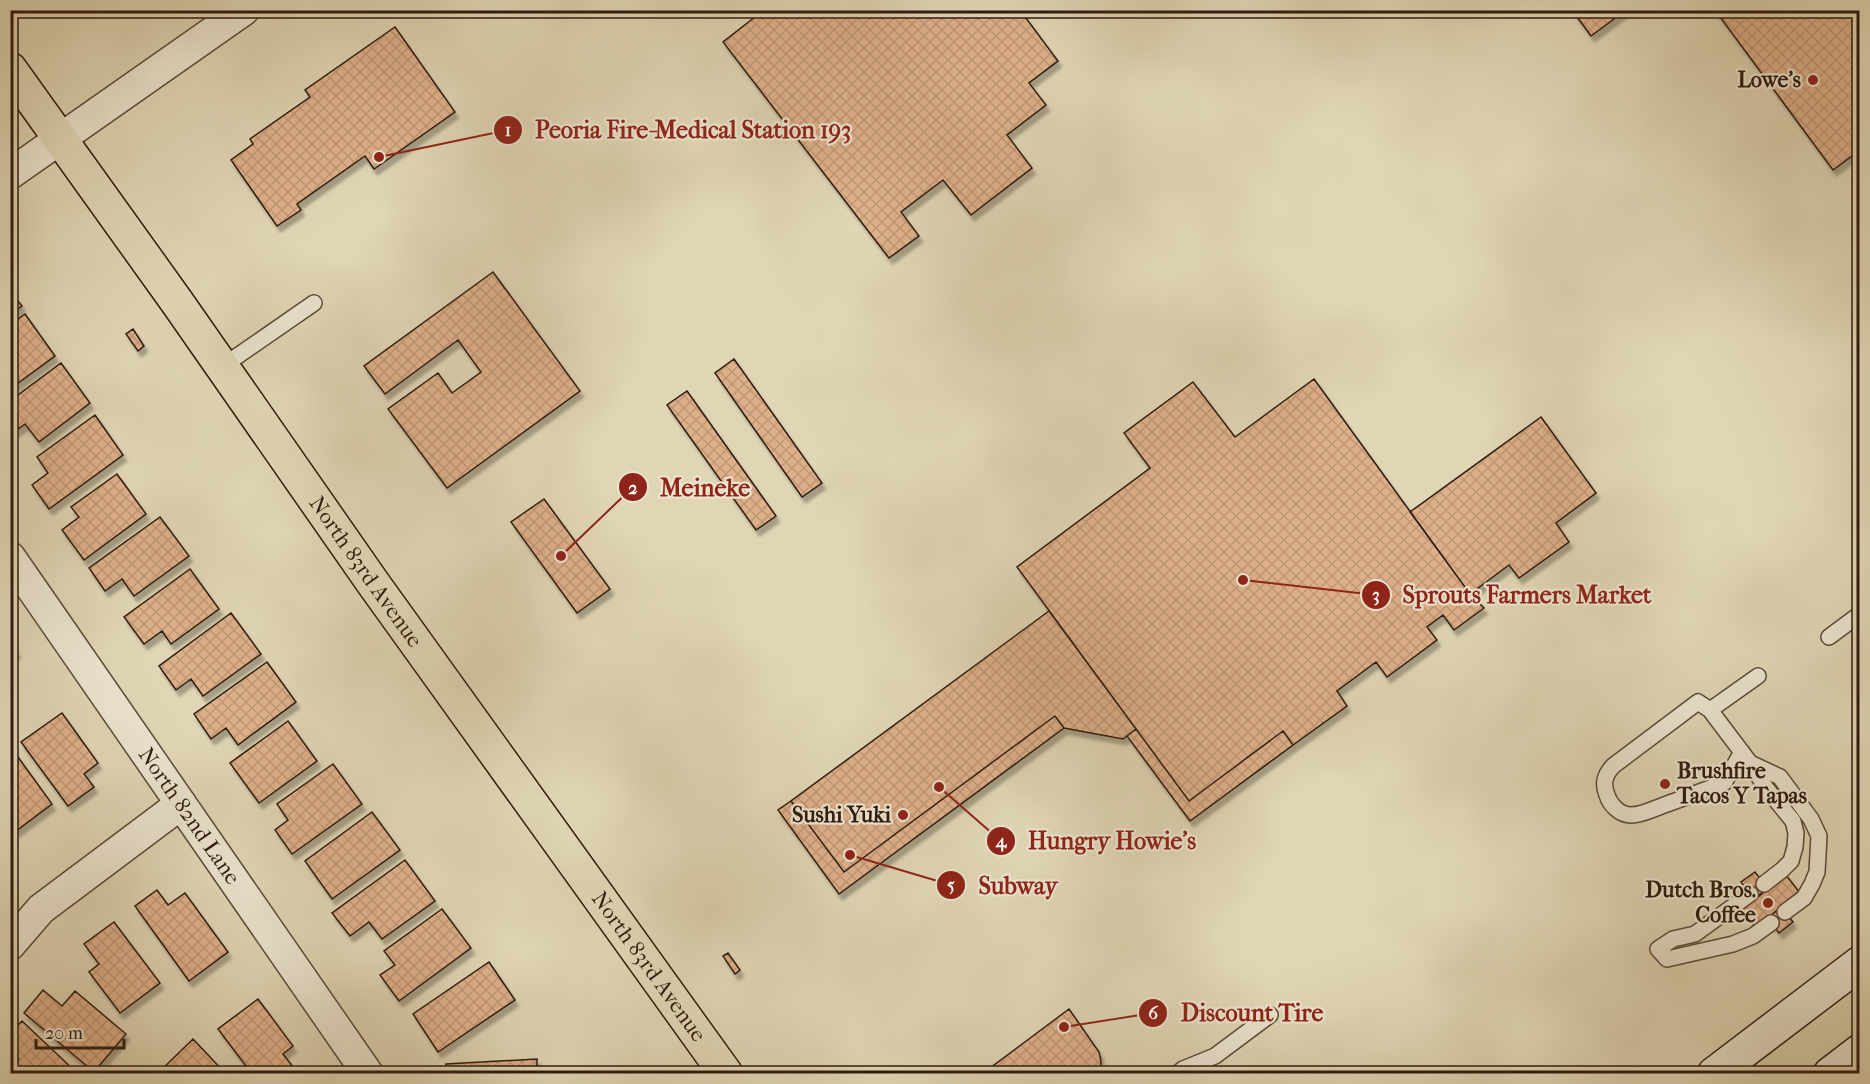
<svg xmlns="http://www.w3.org/2000/svg" width="1870" height="1084" font-family="'IM FELL French Canon',serif">
  <style>
    .building { fill: url(#building-cross-hatch); stroke: #2e1b0e; stroke-width: 1.5; filter: url(#shadow) }
    .lines { fill: none; stroke-linecap: round; stroke-linejoin: round }
    .service-casing { stroke: #5a4a38; stroke-width: 18 }
    .minor-casing { stroke: #5a4a38; stroke-width: 33 }
    .secondary-casing { stroke: #2e1b0e; stroke-width: 36 }
    .primary-casing { stroke: #2e1b0e; stroke-width: 36 }
    .service { stroke: #ebe4cf; stroke-width: 15 }
    .minor { stroke: #ebe4cf; stroke-width: 30 }
    .secondary { stroke: #ebe4cf; stroke-width: 33 }
    .primary { stroke: #e0d6b5; stroke-width: 33 }
    .poi-dot { fill: #8f2418; stroke: #ebe4cf; stroke-width: 2 }
    .labels { text-anchor: middle; dominant-baseline: central; stroke-width: 4.5; stroke-linejoin: round; paint-order: stroke }
    .poi-label { font-size: 22px; font-weight: bold; fill: #2e1b0e; stroke: #ebe4cf; text-anchor: end }
    .street-label { font-size: 22px; fill: #2e1b0e; stroke: #ebe4cf }
    .leader { fill: none; stroke: #8f2418; stroke-width: 2 }
    .callout-dot { fill: #8f2418; stroke: #ebe4cf; stroke-width: 2 }
    .mark-label { font-size: 18px; text-anchor: middle; font-weight: bold; fill: #fff }
    .callout-label { font-size: 24px; text-anchor: middle; font-weight: bold; fill: #8f2418; stroke: #ebe4cf; stroke-width: 4.5; stroke-linejoin: round; paint-order: stroke }
  </style>
  <defs>
    <pattern id="building-cross-hatch" width="8" height="8" patternUnits="userSpaceOnUse" patternTransform="scale(1.5)"><rect width="8" height="8" fill="#deb08a"/><path d="M0 0l8 8M0 8l8-8" fill="none" stroke="#bf9776"/></pattern>
    <filter id="shadow"><feDropShadow dx="3.5" dy="6" stdDeviation="1.5" flood-color="#0004"/></filter>
  </defs>
  <rect width="100%" height="100%" fill="#e0d6b5"/>
  <filter id="stains"><feTurbulence type="fractalNoise" baseFrequency=".00333" numOctaves="4"/><feColorMatrix values="0 0 0 0 .2 0 0 0 0 .09 0 0 0 0 .02 0 0 0 .5 -.17"/></filter>
  <radialGradient id="worn" r=".72"><stop offset=".6" stop-color="#630" stop-opacity="0"/><stop offset="1" stop-color="#630" stop-opacity=".3"/></radialGradient>
  <!-- building -->
  <path class="building" d="M764,10H1020L1058,61L1029,83L1046,105L1007,135L1032,168L971,215L943,180L901,212L919,236L889,258L723,42Z
    M1572,10H1626L1591,36Z
    M1715,10H1860V150L1833,170Z
    M395,27L455,112L374,169L365,156L297,204L301,210L277,226L231,160L253,144L250,139L310,97L305,90Z
    M493,272L580,391L447,488L388,409L438,373L452,393L481,372L458,340L385,394L364,366Z
    M10,291L22,306L10,314Z
    M25,314L55,356L10,389V325Z
    M133,329L144,346L138,351L126,334Z
    M734,359L822,483L802,497L715,373Z
    M61,363L90,403L39,442L25,424L10,435V401Z
    M1314,379L1470,594L1484,608L1454,630L1443,615L1427,627L1437,640L1387,677L1376,662L1337,691L1347,706L1293,745L1283,731L1189,801L1017,567L1150,468L1124,433L1193,382L1235,437Z
    M687,391L776,516L756,530L667,405Z
    M95,415L123,455L49,509L32,485L48,473L37,457Z
    M1541,417L1596,493L1556,523L1569,542L1519,578L1509,565L1470,594L1410,512Z
    M117,474L146,514L84,560L62,530L79,517L71,507Z
    M544,499L610,589L577,613L511,522Z
    M160,517L189,556L134,596L122,579L105,591L89,568Z
    M190,569L219,609L171,644L162,631L144,644L124,617Z
    M1049,611L1136,729L1123,739L1064,728L1055,716L844,872L791,801Z
    M231,613L261,654L203,696L191,679L176,690L159,666Z
    M10,643L17,652L10,656Z
    M267,662L296,702L238,745L226,728L211,739L194,714Z
    M62,713L98,763L84,774L94,787L68,806L21,742Z
    M1055,716L1064,728L839,894L778,810L791,801L844,872Z
    M288,721L317,761L259,803L230,763Z
    M1136,729L1189,801L1283,731L1293,745L1190,821L1127,736Z
    M10,746L52,804L12,834L10,832Z
    M333,764L362,804L292,854L275,830L288,820L277,804Z
    M372,812L400,850L332,899L305,861Z
    M405,860L435,901L382,939L369,922L350,936L332,913Z
    M1755,872L1768,889L1754,900L1741,882Z
    M1786,875L1800,893L1755,927L1742,908Z
    M157,890L168,905L185,893L228,952L189,981L135,906Z
    M1781,907L1793,922L1779,933L1768,918Z
    M442,909L471,948L399,1001L380,975L395,965L384,951Z
    M114,922L160,983L120,1013L89,972L99,964L84,944Z
    M728,953L740,970L735,974L723,956Z
    M489,962L515,1000L438,1052L413,1014Z
    M43,990L62,1006L75,991L126,1034L94,1072L24,1013Z
    M258,999L293,1046L283,1054L297,1072L295,1074H252L218,1029Z
    M1069,1009L1099,1052L1101,1061L1100,1074H982Z
    M22,1021L78,1074H10V1069L19,1059L10,1051V1033Z
    M193,1039L226,1074H157Z
    M537,1059V1074H447L446,1064Z"/>
  <g class="lines">
    <!-- service casing -->
    <g class="service-casing">
      <path id="service" d="M223,366L314,303
        M1829,637L1860,614
        M1710,710L1758,676
        M1742,752L1724,783C1705,790 1686,797 1667,804C1655,808 1643,815 1631,815C1620,815 1610,805 1607,795C1602,783 1605,775 1613,766L1698,702L1710,710L1750,763L1780,777L1811,819L1819,836L1817,872L1812,884L1804,898L1785,912
        M1750,763L1766,788L1793,821L1796,833L1795,847L1791,861L1782,870L1764,884
        M1750,894L1695,934L1673,939L1658,949L1667,959L1733,944L1753,936L1771,923
        M1177,1074L1183,1069L1215,1056L1270,1015"/>
    </g>
    <!-- minor casing -->
    <g class="minor-casing">
      <g id="minor">
        <path d="M10,174L244,10"/>
        <path id="s1" d="M10,557L368,1074"/>
        <path d="M10,945L41,909L181,804"/>
      </g>
    </g>
    <!-- secondary casing -->
    <g class="secondary-casing">
      <path id="secondary" d="M1714,1074L1860,963
        M1830,1074L1860,1051"/>
    </g>
    <!-- primary casing -->
    <g class="primary-casing">
      <g id="primary">
        <path id="s2" d="M10,69L177,302L373,583L726,1074"/>
      </g>
    </g>
    <!-- service -->
    <use href="#service" class="service"/>
    <!-- minor -->
    <use href="#minor" class="minor"/>
    <!-- secondary -->
    <use href="#secondary" class="secondary"/>
    <!-- primary -->
    <use href="#primary" class="primary"/>
  </g>
  <!-- markers -->
  <g class="poi-dot">
    <circle cx="1813" cy="80" r="6"/>
    <circle cx="1665" cy="784" r="6"/>
    <circle cx="903" cy="815" r="6"/>
    <circle cx="1768" cy="903" r="6"/>
  </g>
  <g class="labels">
    <!-- poi labels -->
    <g class="poi-label">
      <text x="1801" y="80">Lowe's</text>
      <text x="1677" y="771" text-anchor="start">Brushfire<tspan x="1677" dy="25">Tacos Y Tapas</tspan></text>
      <text x="891" y="815">Sushi Yuki</text>
      <text x="1756" y="890">Dutch Bros.<tspan x="1756" dy="25">Coffee</tspan></text>
    </g>
    <!-- street labels -->
    <g class="street-label">
      <text stroke="none"><textPath href="#s2" startOffset="616">North 83rd Avenue</textPath></text>
      <text stroke="none"><textPath href="#s1" startOffset="315">North 82nd Lane</textPath></text>
      <text stroke="none"><textPath href="#s2" startOffset="1102">North 83rd Avenue</textPath></text>
    </g>
  </g>
  <!-- callouts -->
  <path class="leader" d="M379 157L508 130M561 556L633 487M1243 580L1376 595M939 787L1001 841M850 855L951 885M1064 1027L1153 1013"/>
  <g class="callout-dot">
    <circle cx="379" cy="157" r="6"/>
    <circle cx="561" cy="556" r="6"/>
    <circle cx="1243" cy="580" r="6"/>
    <circle cx="939" cy="787" r="6"/>
    <circle cx="850" cy="855" r="6"/>
    <circle cx="1064" cy="1027" r="6"/>
    <circle cx="508" cy="130" r="15"/>
    <circle cx="633" cy="487" r="15"/>
    <circle cx="1376" cy="595" r="15"/>
    <circle cx="1001" cy="841" r="15"/>
    <circle cx="951" cy="885" r="15"/>
    <circle cx="1153" cy="1013" r="15"/>
  </g>
  <g class="mark-label">
    <text x="508" y="136">1</text>
    <text x="633" y="494">2</text>
    <text x="1376" y="601">3</text>
    <text x="1001" y="847">4</text>
    <text x="951" y="891">5</text>
    <text x="1153" y="1019">6</text>
  </g>
  <g class="callout-label">
    <text x="693" y="138">Peoria Fire-Medical Station 193</text>
    <text x="705" y="496">Meineke</text>
    <text x="1527" y="603">Sprouts Farmers Market</text>
    <text x="1112" y="849">Hungry Howie's</text>
    <text x="1018" y="894">Subway</text>
    <text x="1252" y="1021">Discount Tire</text>
  </g>
  <!-- margin -->
  <rect width="1870" height="1084" fill="none" stroke="#e0d6b5" stroke-width="36"/>
  <rect x="12" y="12" width="1846" height="1060" fill="none" stroke="#2e1b0e" stroke-width="3"/>
  <rect x="18" y="18" width="1834" height="1048" fill="none" stroke="#2e1b0e" stroke-width="1.5"/>
  <!-- scale -->
  <path d="M36 1039v9h88v-9" fill="none" stroke="#2e1b0e" stroke-width="3"/>
  <text x="45" y="1039" font-size="18" fill="#2e1b0e" stroke="#ebe4cf" stroke-width="4.5" paint-order="stroke">20 m</text>
  <rect width="100%" height="100%" filter="url(#stains)"/>
  <rect width="100%" height="100%" fill="url(#worn)"/>
</svg>
